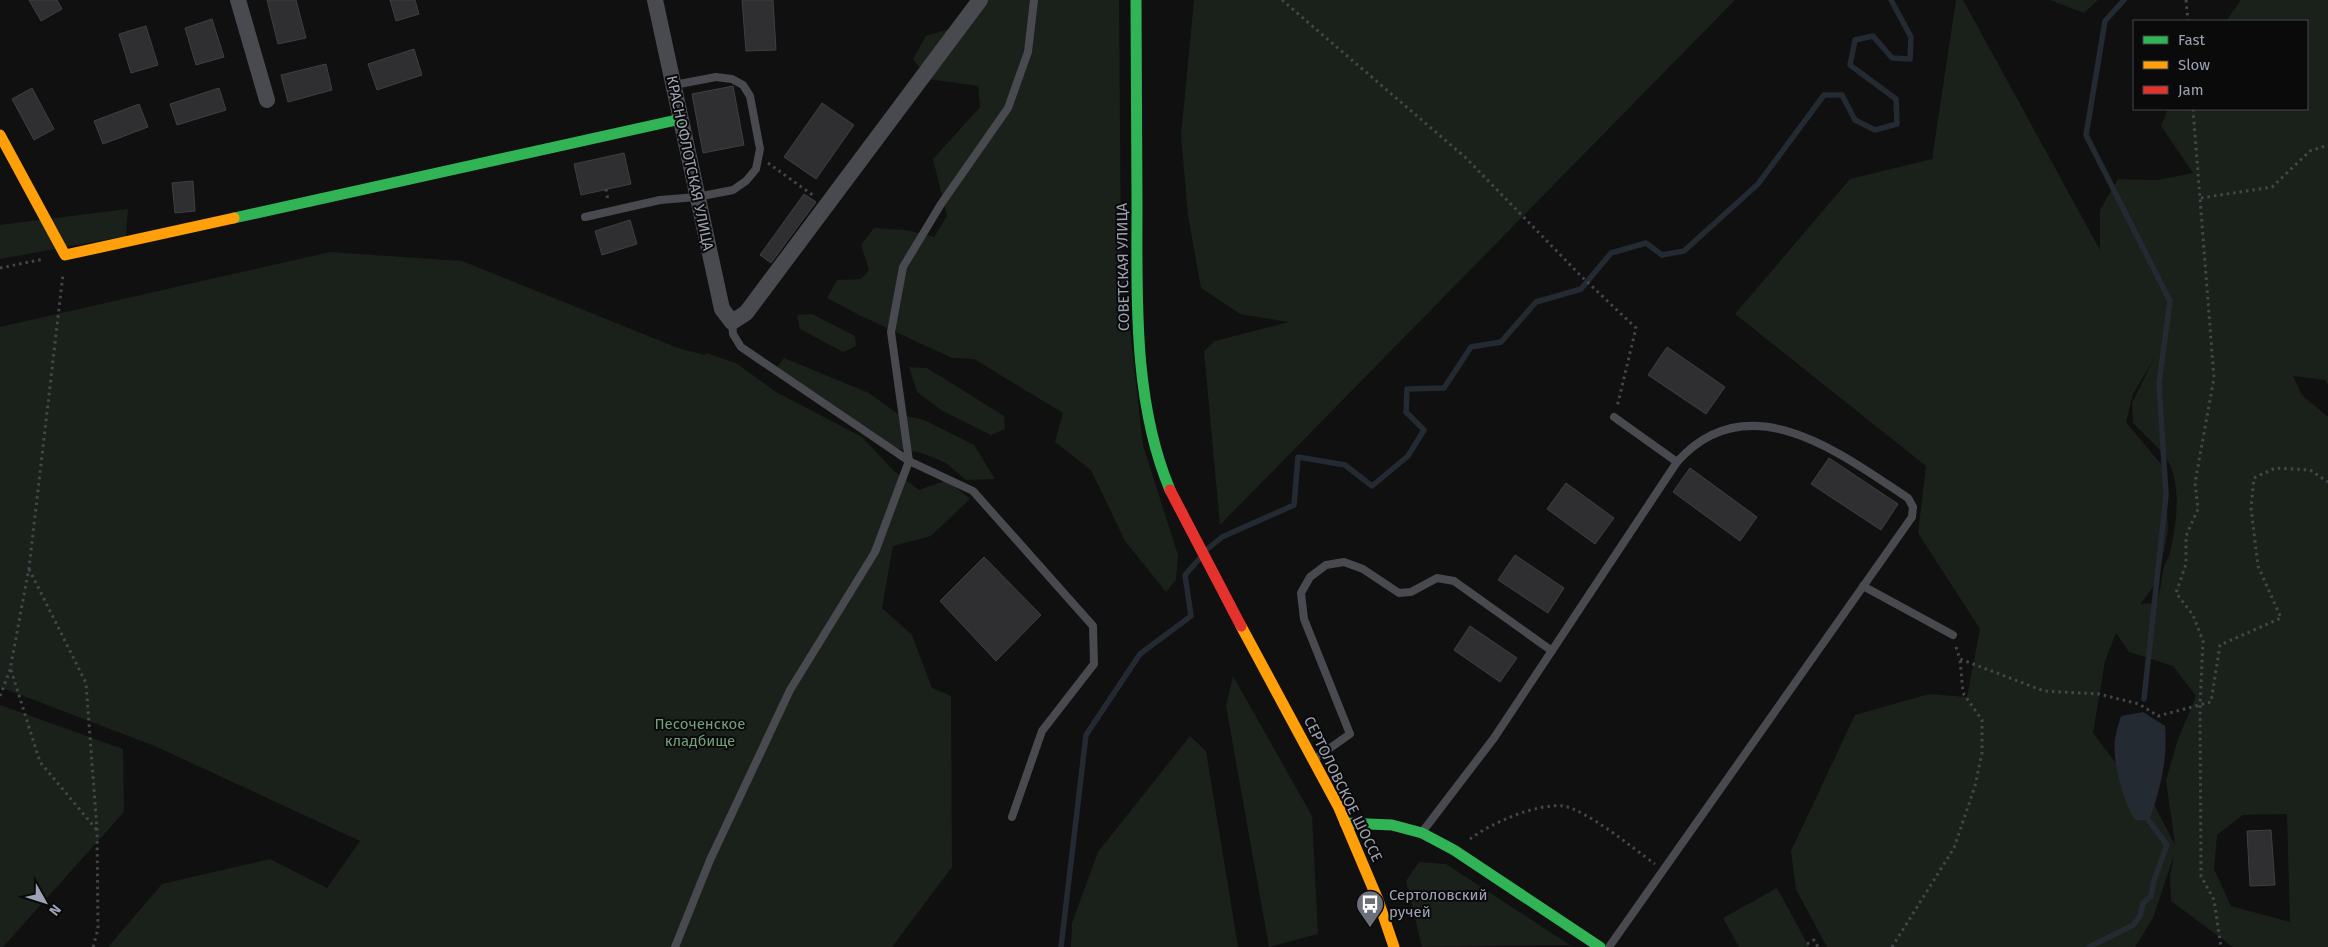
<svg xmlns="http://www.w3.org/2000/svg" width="2328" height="947" font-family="'Fira Sans',sans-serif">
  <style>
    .green { fill: #1a201a; fill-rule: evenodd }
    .water { fill: #232a32 }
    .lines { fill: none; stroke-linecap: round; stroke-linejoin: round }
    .stream { stroke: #232a32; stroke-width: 5.5 }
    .building { fill: #2f2f31; stroke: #3e3f44 }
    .path { stroke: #45464b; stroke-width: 3; stroke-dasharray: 2.5 4; stroke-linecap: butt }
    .lane { stroke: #494a50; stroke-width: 8 }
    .street { stroke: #494a50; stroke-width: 16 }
    .fast { stroke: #30b455; stroke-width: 11 }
    .slow { stroke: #ff9f0a; stroke-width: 11 }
    .jam { stroke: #e5322d; stroke-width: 11 }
    .labels { text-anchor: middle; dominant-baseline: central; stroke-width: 4; stroke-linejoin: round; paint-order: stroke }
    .street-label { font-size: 15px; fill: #9ea3b3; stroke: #0a0a0b }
    .park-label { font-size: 15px; fill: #73a079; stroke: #0a0a0b }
    .poi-label { font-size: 15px; fill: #9ea3b3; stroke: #0a0a0b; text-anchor: start }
  </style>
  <rect width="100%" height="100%" fill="#101010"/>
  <!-- green -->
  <path class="green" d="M985,0H1119L1121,250L1143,445L1178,555L1176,580L1166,592L1125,541L1091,470L1055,442L1063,413L974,359L952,358L861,316L827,298L837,280L861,279L869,270L861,245L874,228L906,230L934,237L947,216L933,159L980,107L978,86L928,79L913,59L926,36L969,23Z
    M1194,0H1735L1220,525L1204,351L1215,341L1289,322L1240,314L1201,288L1188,216L1181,135Z
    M1956,0H1963L2100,250V210L2118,179L2158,180L2193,173L2161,126L2168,109H2307V21H2226L2241,0H2328V385L2325,380L2293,376L2302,395L2328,417V947H2233L2171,901L2170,876L2174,855L2153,918L2135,947H1827L1796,889L1791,851L1855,715L1929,694L1967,697L1980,629L1918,533L1926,466L1735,314L1850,179L1932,159ZM2154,359L2132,403L2133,423C2142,433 2164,451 2169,463C2182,490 2176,525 2170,553C2169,558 2165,562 2164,567C2160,581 2163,591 2153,603L2140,604L2158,581L2168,530L2165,469L2126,422L2133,394ZM2116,633L2129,652L2173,666L2196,696L2178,739L2166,780L2175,845L2142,781L2128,779L2093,733L2105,661ZM2287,814L2290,922L2231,906L2214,869L2217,835L2243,815Z
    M2050,0H2098L2084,13Z
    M128,209L126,236L0,259V225Z
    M330,252L462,261L678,348L705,355L706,353L736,363L776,392L862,437L893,470L919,490L947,480L970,499L931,536L893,546L882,608L912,635L932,688L951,696L952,867L892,947H108L162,884L270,859L327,888L360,841L157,747L0,687V327Z
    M812,314L855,336L856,346L843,352L800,329L797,315Z
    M784,358L869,393L898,414L924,420L974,445L995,479L966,480L946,463L922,453L889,447L832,413L777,367Z
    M909,367L927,368L1004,416L1005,429L991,435L941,410L917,392Z
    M1233,676L1312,816L1318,934L1269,947L1226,706Z
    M0,705L123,749L124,812L3,947H0Z
    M1190,736L1206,751L1238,947H1071L1072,923L1098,852Z
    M1419,862L1446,864L1570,945L1422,947L1406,881Z
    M1777,888L1809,947H1739L1723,918Z"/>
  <!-- water -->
  <path class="water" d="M2143,712L2165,726C2168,760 2160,790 2149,821L2135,820C2123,801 2112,761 2115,739C2116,731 2119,723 2121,716Z"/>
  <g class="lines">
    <!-- stream -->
    <path class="stream" d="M2124,0L2105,21L2086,135L2170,301L2159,383L2166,495L2144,699
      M1205,551L1222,537L1294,505L1298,457L1345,465L1372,486L1408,456L1424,430L1406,412L1407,389L1444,388L1471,347L1501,342L1536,302L1581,289L1611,253L1646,243L1662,255L1684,251L1758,184L1824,95H1842L1855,120L1875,130L1897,124L1896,99L1850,65L1855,40L1873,36L1892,58L1910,59L1911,37L1891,0
      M1061,947L1086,735L1140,654L1191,616L1185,575L1200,558
      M2089,947L2133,925L2140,916L2143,903L2151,896L2154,880L2167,845L2149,821"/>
  </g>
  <!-- building -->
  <path class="building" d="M29,0H57L62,9L41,21Z
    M267,0H296L306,38L278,44Z
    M390,0H415L419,14L396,21Z
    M742,0H773L776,50L746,51Z
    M212,19L224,57L196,65L185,28Z
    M146,26L158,65L131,73L119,34Z
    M414,49L422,75L377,90L368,64Z
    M326,64L332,90L288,102L281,75Z
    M733,86L744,145L703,153L692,94Z
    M32,88L54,129L34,140L12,99Z
    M219,88L226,110L177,125L170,104Z
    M822,103L854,125L816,179L784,157Z
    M139,104L148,127L103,144L94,121Z
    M624,153L631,184L581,195L574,164Z
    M193,181L195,211L175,213L172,183Z
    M804,194L816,202L771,263L760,255Z
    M630,220L637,244L602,255L595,231Z
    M1667,347L1725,387L1706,414L1648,375Z
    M1829,458L1898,504L1881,530L1811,484Z
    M1690,468L1757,517L1740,541L1673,492Z
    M1566,483L1614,518L1595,544L1547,509Z
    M1515,555L1564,588L1548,613L1498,580Z
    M984,557L1041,615L996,661L940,601Z
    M1470,626L1517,658L1500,682L1454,650Z
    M2271,830L2275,885L2250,886L2247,831Z"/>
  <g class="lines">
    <!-- path -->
    <path class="path" d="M1282,0L1466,158L1580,275L1636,328L1617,407
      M2186,0L2188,21
      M2193,109L2214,378L2195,483L2198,509L2186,536V564L2176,593L2193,615L2203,641L2200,705L2201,876L2214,900L2221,947
      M768,163L814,196
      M606,189L608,201
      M2201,198L2272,187L2310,151L2328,145
      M0,268L44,259
      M29,569L86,683L97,830L98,929L93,947
      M1956,647L1960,659L2044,691L2099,694L2139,704L2158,716L2211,702L2220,645L2281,618L2258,566L2251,508L2254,478L2275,468L2310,470L2328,482
      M11,670L40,762L96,829
      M0,696L10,670L29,568L63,274
      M1470,839C1491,823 1537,803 1563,806C1587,810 1634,849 1655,864
      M1807,944L1814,940L1818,947
      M1892,947L1954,848L1975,786L1982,753V720L1963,693L1960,659"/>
    <!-- lane -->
    <path class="lane" d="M585,217L660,200L697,197L733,190L746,181L756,169L760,149L750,96L743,85L732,79L716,77L674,85
      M732,322L733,334L741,347L909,461L973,491L1093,626L1094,664L1042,731L1012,817
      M1614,417L1677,462
      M1863,586L1953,635
      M1316,758L1350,734L1304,619L1301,593L1310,577L1326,565L1344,562L1363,569L1399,593L1411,592L1437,578L1454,581L1552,651
      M1423,831L1494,738L1677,462C1748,382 1840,453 1908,498L1913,507L1912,517L1609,947
      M675,947L710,860L790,690L875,552L909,461L891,332L903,267L941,204L1008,108L1028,52L1034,0"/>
    <!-- street -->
    <path class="street" d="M238,0L267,100
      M655,0L722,309L732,322L746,313L980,0"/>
    <!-- fast -->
    <path class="fast" d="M1136,0C1136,68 1137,137 1137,205C1137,299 1133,402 1170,490
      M234,218L681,119
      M1345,823L1392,825L1422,833L1454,850L1600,947"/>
    <!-- slow -->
    <path class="slow" d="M0,135L65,255L234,218
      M1241,626L1339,808L1378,900L1394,947"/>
    <!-- jam -->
    <path class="jam" d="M1170,490L1241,626"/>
  </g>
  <!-- icons -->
  <defs>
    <g id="bus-pin" transform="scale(1.4375)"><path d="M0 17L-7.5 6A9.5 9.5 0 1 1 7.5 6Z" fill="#6c707a" stroke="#0a0a0b"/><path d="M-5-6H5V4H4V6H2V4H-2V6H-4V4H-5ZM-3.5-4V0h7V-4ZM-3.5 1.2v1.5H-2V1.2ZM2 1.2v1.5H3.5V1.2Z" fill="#fff"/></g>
  </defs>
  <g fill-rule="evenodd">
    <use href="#bus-pin" x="1370" y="904"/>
  </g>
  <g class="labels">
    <!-- street labels -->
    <g class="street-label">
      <text transform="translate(690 163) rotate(78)">КРАСНОФЛОТСКАЯ УЛИЦА</text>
      <text transform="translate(1123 267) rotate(-91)">СОВЕТСКАЯ УЛИЦА</text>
      <text transform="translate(1343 789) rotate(64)">СЕРТОЛОВСКОЕ ШОССЕ</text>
    </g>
    <!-- park labels -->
    <g class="park-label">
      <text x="700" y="724">Песоченское<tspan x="700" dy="17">кладбище</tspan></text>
    </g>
    <!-- poi labels -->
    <g class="poi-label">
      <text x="1389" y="895">Сертоловский<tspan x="1389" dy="17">ручей</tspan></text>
    </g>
  </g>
  <!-- legend -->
  <rect x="2133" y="20" width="175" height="90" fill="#0a0a0b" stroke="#45474e"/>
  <rect x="2143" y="36" width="25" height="8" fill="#30b455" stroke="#45474e"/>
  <text x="2178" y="45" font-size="15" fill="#9ea3b3">Fast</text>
  <rect x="2143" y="61" width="25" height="8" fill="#ff9f0a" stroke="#45474e"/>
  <text x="2178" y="70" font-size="15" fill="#9ea3b3">Slow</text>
  <rect x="2143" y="86" width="25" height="8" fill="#e5322d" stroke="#45474e"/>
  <text x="2178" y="95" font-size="15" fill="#9ea3b3">Jam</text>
  <!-- north arrow -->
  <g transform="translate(45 902) rotate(129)" stroke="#0a0a0b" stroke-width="4" paint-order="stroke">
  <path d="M0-4L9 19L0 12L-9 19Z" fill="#9ea3b3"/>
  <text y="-8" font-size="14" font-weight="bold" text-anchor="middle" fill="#9ea3b3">N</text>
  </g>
</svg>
